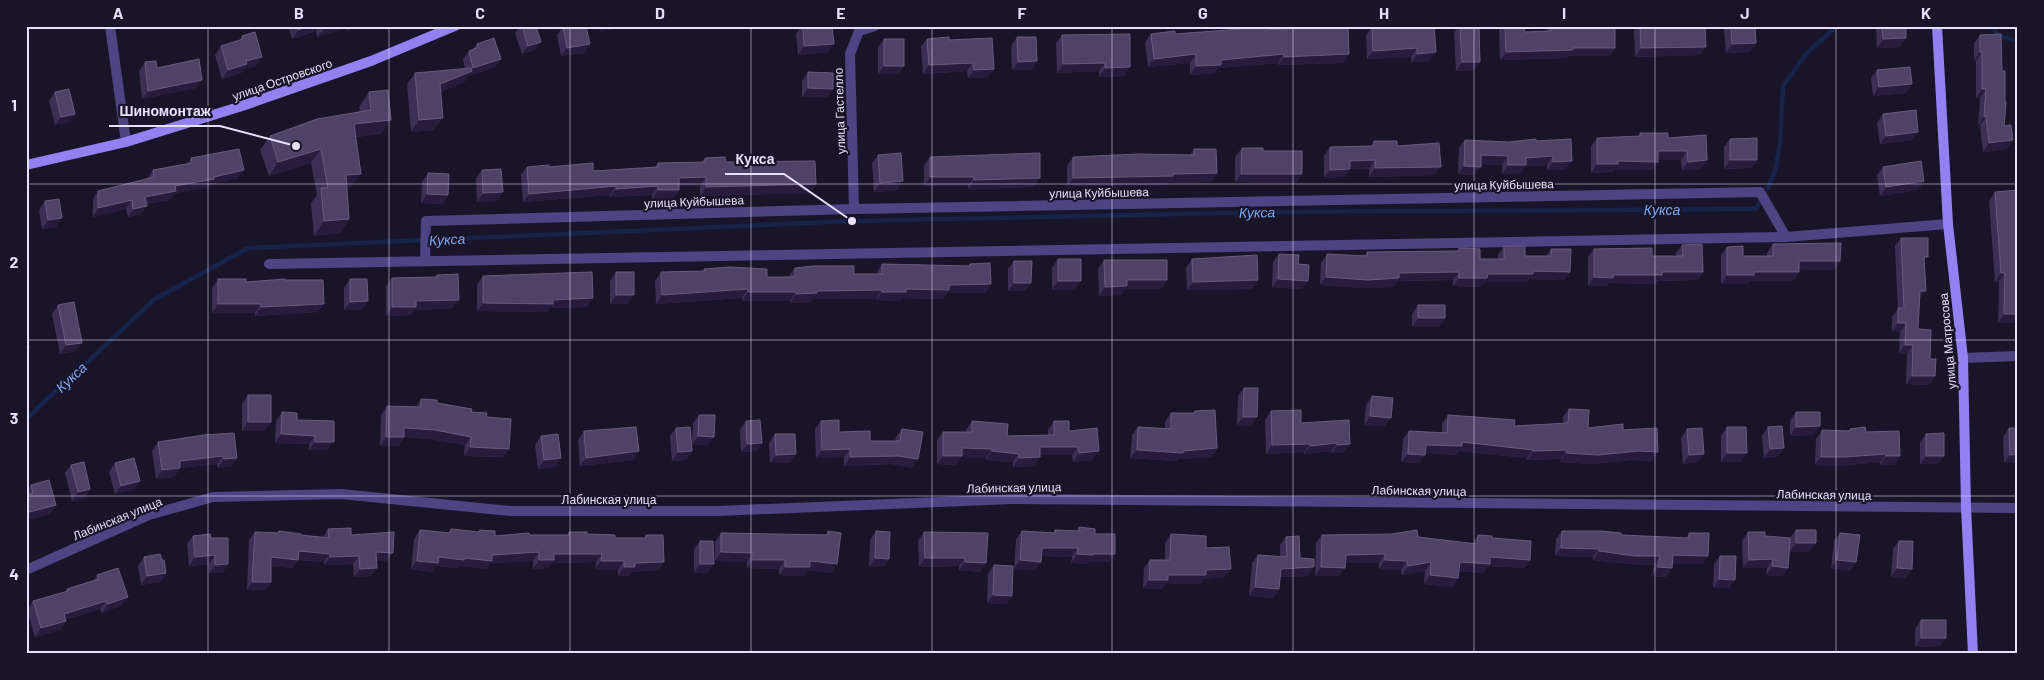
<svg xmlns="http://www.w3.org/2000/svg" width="2044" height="680" font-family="Barlow,sans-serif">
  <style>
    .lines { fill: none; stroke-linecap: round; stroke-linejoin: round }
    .stream { stroke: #16234b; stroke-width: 4.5 }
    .street { stroke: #4f4483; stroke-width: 10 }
    .secondary { stroke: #9381f1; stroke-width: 10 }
    .wall { fill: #3c2f55 }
    .shaded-wall { fill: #271c3c }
    .building { fill: #4e4266; stroke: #665b7e }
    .grid { fill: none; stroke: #e6e0fb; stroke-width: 1; stroke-opacity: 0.55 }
    .labels { text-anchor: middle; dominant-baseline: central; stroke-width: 4.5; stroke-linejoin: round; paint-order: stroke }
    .street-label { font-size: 12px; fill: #e6e0fb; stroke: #1a1429 }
    .water-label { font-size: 14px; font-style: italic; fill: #79a9f0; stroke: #1a1429 }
    .leader { fill: none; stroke: #e6e0fb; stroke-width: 2 }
    .callout-dot { fill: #e6e0fb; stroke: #1a1429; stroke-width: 2 }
    .callout-label { font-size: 14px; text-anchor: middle; font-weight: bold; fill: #e6e0fb; stroke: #1a1429; stroke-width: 4.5; stroke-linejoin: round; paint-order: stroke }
    .neatline { fill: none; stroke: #e6e0fb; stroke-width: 2 }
    .grid-label { font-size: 16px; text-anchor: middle; font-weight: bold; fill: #e6e0fb }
  </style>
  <rect width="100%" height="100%" fill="#1a1429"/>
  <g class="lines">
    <!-- stream -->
    <path class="stream" d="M1991,26L1998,35L2018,42
      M1768,188L1775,170L1780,145L1783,86L1806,54L1837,26
      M26,419L155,299L248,248L852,221L1270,212L1755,209L1763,199"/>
    <!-- street -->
    <path class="street" d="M110,26L126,142
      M854,209L850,54L859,31L875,26
      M425,261L426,221L854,209L1760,192L1786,237
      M269,264L1786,237L1948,224
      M1963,358L2018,356
      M26,570L149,515L213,497L341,494L510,511H717L1013,499L2018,508"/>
    <!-- secondary -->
    <path class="secondary" d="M1937,26L1948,224L1963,358L1966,507L1973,654
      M26,165L126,142L242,106L371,61L455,26"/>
  </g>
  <!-- wall -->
  <path class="wall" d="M288,26H362L347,31L346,28L317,37L316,31L292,39Z
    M520,26H536L535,50L522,54L515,33Z
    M600,26H619L618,28L601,31Z
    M802,26H832L828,52L798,55L796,34Z
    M1459,26H1479L1480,62L1474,70L1456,71L1454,33Z
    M1502,26H1524L1525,32L1546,31L1549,26H1615V48L1609,56H1569L1567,58L1500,60L1499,30Z
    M1637,26H1705L1700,55L1635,57L1634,31Z
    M1726,26H1749L1750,52L1726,53L1724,28Z
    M1876,26H1906L1900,47L1877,48Z
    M563,27L584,53L561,56L557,35Z
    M1240,27L1264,30L1343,63L1278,65V63L1218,68L1215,73L1190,75V63L1148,67L1145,42L1151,34H1175L1239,29Z
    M1372,27H1394L1430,61L1411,62V57L1367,59L1366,35Z
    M1130,34L1124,76L1099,77V71L1057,73L1056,43L1062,35Z
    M1980,35L2002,71L2004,126L2007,149L1983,152L1980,125H1978L1980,98H1976V61H1974V43Z
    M242,36L256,66L244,69L241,73L222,79L215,55L221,46L240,40Z
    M1017,37L1037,61L1031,70H1012L1011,46Z
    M884,39L904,66L898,74H878V48Z
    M927,39L949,40L994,69L988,77L968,78L967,71L923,74L921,47Z
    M477,44L501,59L495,67L468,76L464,82L441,92L434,130L411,132L407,84L415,73L465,69L463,59L469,51L473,49Z
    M145,62L157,68L202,80L196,88L142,99L139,71Z
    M1877,70L1906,93L1873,96L1871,78Z
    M808,72L833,89L827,97H802V81Z
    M55,92L75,114L68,122L55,125L49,101Z
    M369,92L391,120L381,134L356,137L351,188H347L349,219L340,233L314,236L311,203L317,195L311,163L269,176L260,150L270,136L360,112L359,107Z
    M1883,114L1912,140L1880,144L1877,123Z
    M1640,133L1668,138L1707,160L1701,169L1682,170L1681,160L1658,159V162L1652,170H1614L1612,172L1591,173V146L1597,138L1637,137Z
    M1730,139L1757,160L1751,168L1724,169V147Z
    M1465,140L1508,142L1536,141L1566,169L1547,170V165L1525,166L1520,173L1502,174V165L1481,164L1475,175L1458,174L1459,148Z
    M1374,141L1397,146L1435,175L1369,177V169H1350L1344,177L1324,178V156L1330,147L1371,146Z
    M1242,148L1263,151L1302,174L1296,183L1235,182V157Z
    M1194,149L1217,173L1211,182L1168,183L1166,185L1067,186V166L1073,157L1190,155Z
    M878,155L897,190L874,192L872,163Z
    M930,157L1034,187L968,189V186H924V166Z
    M191,158L238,178L210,185L208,187L175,193L170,200L146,204L141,214L128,217L126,209L93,217V199L98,191L147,179L153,170L187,164Z
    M705,158L726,162L816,184L810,193L700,196V186H679V190L673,199H652V195L610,197V195L523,202L521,175L527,167L593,171L655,167L658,163L702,162Z
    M1883,167L1918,190L1880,196L1877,175Z
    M482,170L497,201L477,202L476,178Z
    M428,173L448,195L442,204L421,203L422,182Z
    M1995,192L2018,323H1998L1999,281L1995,282L1989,201Z
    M45,201L56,227L42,229L39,210Z
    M1901,238L1924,262L1919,299L1918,329L1935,376L1929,385L1906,384L1907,354L1899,353L1900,332H1892V317L1898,309L1895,246Z
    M1773,244L1840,261L1834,270L1799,269L1793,281H1750L1748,284H1721V255L1727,247L1743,256H1767V253Z
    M1682,245L1703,272L1697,280L1658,281L1656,284L1609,283L1607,286H1588V257L1594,249L1652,256H1676V253Z
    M1504,246L1525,256H1546L1551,249L1570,272L1564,280L1529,279L1527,282H1485L1481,287L1453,286V280L1398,281L1393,287L1362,288L1320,285L1321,263L1327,254L1365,256L1367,252L1457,251L1459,248L1480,259H1498V255Z
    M1279,254L1298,264L1302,289L1272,287L1273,262Z
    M1058,259L1075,289L1052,290V268Z
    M1192,259L1252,289L1187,290L1186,268Z
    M1104,260L1167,280L1161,289H1125L1121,295L1099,296L1098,269Z
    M1014,261L1031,283L1025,291H1008V269Z
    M882,264L968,266L970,264L991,284L985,293H947L943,299L902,298L900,301L876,300V299H813L811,302L790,303V301H742V298L656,304L655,281L661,272L703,271L704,269L767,277H789V276L795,268L854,274H876Z
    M616,272L628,304H610V281Z
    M437,275L453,308L414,310L410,315L386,316V286L392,278L435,277Z
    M483,276L587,307L550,308L547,312L477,311V285Z
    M218,279L246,282L285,280L318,312L255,316V313H212V288Z
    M350,279L362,310H344V288Z
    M58,305L76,351L60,354L52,314Z
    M1418,305L1445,318L1439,327H1412V314Z
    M1244,388L1251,426L1237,425L1238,396Z
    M248,395L265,431H242V404Z
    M1372,396L1385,426L1364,425L1366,405Z
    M421,399L471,412L486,417L509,449L503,457L464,456L465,445L429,439L404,437L398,446H380L381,415L387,406L416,407Z
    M1569,409L1588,428L1623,430L1658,452L1652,461L1632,460L1592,464L1560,462L1561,459L1527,460V458L1459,451L1456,455L1426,453L1419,463L1401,462L1403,439L1409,431L1442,433V423L1448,415L1514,426L1563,424V417Z
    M1195,411L1217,448L1211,457L1178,459L1177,461L1130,458L1132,435L1138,427L1165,428V422L1171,413H1194Z
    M1271,411L1301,423L1349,420L1343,453H1331V451L1304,454V452L1266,454L1265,420Z
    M282,412L297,420L334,421L328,450H309V444L275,443L276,421Z
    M1796,412L1814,435L1790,436V421Z
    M699,415L714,437L708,445H692L693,423Z
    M746,421L762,443L756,451L741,452L740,430Z
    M821,421L839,432L870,441H895L896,437L902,429L912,468L892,464L844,466V457L816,458L815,429Z
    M972,421L1007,436L1048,435V430L1054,421L1069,431L1093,460L1073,462L1072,455H1040V457L1034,466L1013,467V462L986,460V458L961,457L956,465L937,464V440L943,432H966V430Z
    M1727,427L1741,462H1721V436Z
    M1768,427L1784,448L1778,456L1764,458L1762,436Z
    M676,428L692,451L686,460L672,461L670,436Z
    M2009,428H2018V463H2004L2003,437Z
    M1687,429L1704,454L1698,462L1683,464L1681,438Z
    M1850,429L1866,432L1899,431L1894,465H1880V462L1839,466L1815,465L1816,439L1822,430L1849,431Z
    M584,431L639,451L633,460L580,466L578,440Z
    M775,434L790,463H770L769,443Z
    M1926,434L1944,456L1938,464H1920V442Z
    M541,436L561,458L555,467L538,469L535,445Z
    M158,442L237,458L231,466L218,468L217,464L180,468L174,477L156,479L152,451Z
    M115,463L140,481L134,489L115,494L109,472Z
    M71,465L90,489L84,498L72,501L65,473Z
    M31,485L56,505L50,514L26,520V492Z
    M1079,527L1095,534L1109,562H1088L1087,564L1071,563L1072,557L1041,556V562L1035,570L1014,569L1016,539L1022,531L1053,533L1055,530L1077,531Z
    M328,529L351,535L387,561L377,560L371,576L354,577L353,564L324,565V562L298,560L292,568L271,566V582L266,590H247L249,540L255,532L278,533L279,531L301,535L323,537Z
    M451,529L478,532L480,530L495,536L567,535L569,532L615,538H644L646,535L664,562L658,570L632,572L629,576H618V570L595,569L596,562L552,563L548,568L533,569V561L490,563L486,569L459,566L458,568L436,566L432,572L411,569L414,539L420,530L448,533Z
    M1796,530L1810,552H1790V546L1788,568L1782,576L1766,575L1767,568H1743L1742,541L1748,532L1765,536L1790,538Z
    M828,531L837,564L831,573L807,570L804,576L779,575V569L747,568V562L715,561V542L721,533L826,535Z
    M876,531L889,559L883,567H869L870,540Z
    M1562,531L1621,535L1686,538L1689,533L1708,556L1702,564H1673L1666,577L1652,576L1654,565L1629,564L1593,560V557L1555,556L1556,539Z
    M924,532L986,563L980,572L959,570V566L919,567L918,541Z
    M1840,533L1850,571L1831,568L1834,541Z
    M1171,534L1206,548L1231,569L1224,577L1203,579L1200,584H1165L1162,589L1143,588L1144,568L1150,560H1165V543Z
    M1322,535L1418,537L1472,544L1478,535L1492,538L1530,560L1524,568L1489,566L1484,573L1459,571L1458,578L1452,587L1424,584L1425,571L1402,575L1401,570L1379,569V563H1345L1339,576H1315L1316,543Z
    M193,536L211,538L228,564L222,573H209V564L189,566L187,544Z
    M1286,537L1300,558L1308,576L1280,577L1279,589L1273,598L1249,596L1252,563L1258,555L1280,557V545Z
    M700,541L708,573H694V549Z
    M1899,541L1906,578L1891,577L1893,549Z
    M2018,552V574H2016V554Z
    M1720,556L1729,588H1713L1714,564Z
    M144,557L166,573L160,582L141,585L138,566Z
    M994,565L1012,596L1006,604L987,603L988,574Z
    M97,575L122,605L102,613L100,609L65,620L66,621L60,630L35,637L27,610L33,601L65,592L67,589L94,580Z
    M1921,620L1946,638L1940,646L1915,647V629Z
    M2018,644V654H2016V647Z"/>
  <!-- shaded-wall -->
  <path class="shaded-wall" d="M310,26H319L316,31L292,39L298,30Z
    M331,26H347L346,28L317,37L324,29Z
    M351,26H362L347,31Z
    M605,26H619L618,28L601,31Z
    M1906,38L1900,47L1877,48L1883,39Z
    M541,42L535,50L522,54L528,46Z
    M1756,43L1750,52L1726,53L1732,44Z
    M590,44L584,53L561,56L567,48Z
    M834,44L828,52L798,55L804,46Z
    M1706,47L1700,55L1635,57L1641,48Z
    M1417,48L1411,57L1367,59L1373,51Z
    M1573,48H1615L1609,56H1569L1567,58L1500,60L1506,52Z
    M1436,52L1430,61L1411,62L1417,54Z
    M1980,52H1982L1976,61H1974Z
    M1196,54L1190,63L1148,67L1154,59Z
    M1284,54L1278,63L1218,68L1215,73L1190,75L1196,66L1221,60Z
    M1349,54L1343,63L1278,65L1284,57Z
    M262,57L256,66L244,69L241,73L222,79L228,70L246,61Z
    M501,59L495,67L468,76L464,82L432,96L440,84L470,71L473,68Z
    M1037,61L1031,70H1012L1018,62Z
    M1462,62H1480L1474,70L1456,71Z
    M973,63L967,71L923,74L929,65Z
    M1105,63L1099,71L1057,73L1063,64Z
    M884,66H904L898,74H878Z
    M1130,67L1124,76L1099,77L1105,68Z
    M994,69L988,77L968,78L974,70Z
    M202,80L196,88L142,99L148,91Z
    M1912,84L1906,93L1873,96L1879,87Z
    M808,88L833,89L827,97H802Z
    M1982,89H1986L1980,98H1976Z
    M75,114L68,122L55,125L61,117Z
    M1984,116L1986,117L1980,125H1978Z
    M443,118L434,130L411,132L419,120Z
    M391,120L381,134L344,138L354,124Z
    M1918,132L1912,140L1880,144L1886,136Z
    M2013,140L2007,149L1983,152L1989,143Z
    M321,149L311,163L269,176L278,162Z
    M1658,151H1687L1681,160L1652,159Z
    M1481,155L1508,156L1502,165L1475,164Z
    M1553,156L1547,165L1525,166L1520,173L1502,174L1508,165L1526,158Z
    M1375,160L1369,169H1350L1344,177L1324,178L1330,170L1350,161Z
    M1707,160L1701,169L1682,170L1688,162Z
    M1730,160H1757L1751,168L1724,169Z
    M1572,161L1566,169L1547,170L1553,162Z
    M1618,161L1658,162L1652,170H1614L1612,172L1591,173L1597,164Z
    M1464,166L1481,167L1475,175L1458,174Z
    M1441,167L1435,175L1369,177L1375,168Z
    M244,170L238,178L210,185L208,187L175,193L170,200L139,205L145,197L175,186Z
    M1217,173L1211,182L1168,183L1166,185L1067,186L1073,178Z
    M361,174L351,188L336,190L346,175Z
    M1241,174H1302L1296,183L1235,182Z
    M706,177L700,186H673L679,178Z
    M930,177H974L968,186H924Z
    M1040,178L1034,187L968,189L974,180Z
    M903,181L897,190L874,192L880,183Z
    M1924,181L1918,190L1880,196L1886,187Z
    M816,184L810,193L700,196L706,187Z
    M616,186L610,195L523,202L529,194Z
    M658,186L652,195L610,197L616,189Z
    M658,190H679L673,199H652Z
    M503,192L497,201L477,202L483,193Z
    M427,194L448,195L442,204L421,203Z
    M132,200L126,209L93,217L98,208Z
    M147,206L141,214L128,217L133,209Z
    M62,218L56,227L42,229L48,220Z
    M349,219L340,233L314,236L324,221Z
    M1799,261H1840L1834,270L1793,269Z
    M1533,271L1570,272L1564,280L1529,279L1527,282H1485L1481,287L1453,286L1459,278L1488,274Z
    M1459,272L1453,280L1398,281L1393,287L1362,288L1320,285L1326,277L1399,273Z
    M1662,272H1703L1697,280L1658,281L1656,284L1609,283L1607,286H1588L1594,277L1613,275Z
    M1754,272H1799L1793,281H1750L1748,284H1721L1727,275Z
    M2001,273H2005L1999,281L1995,282Z
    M1278,279L1308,281L1302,289L1272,287Z
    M1127,280H1167L1161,289H1125L1121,295L1099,296L1105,287Z
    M1258,280L1252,289L1187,290L1193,282Z
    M1058,281H1081L1075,289L1052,290Z
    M1014,283H1031L1025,291H1008Z
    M991,284L985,293H947L943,299L902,298L900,301L876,300L882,292L949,285Z
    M748,289L742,298L656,304L662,295Z
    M882,290L876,299H813L811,302L790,303L796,294L817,291Z
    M1920,291H1926L1920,299Z
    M748,292H796L790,301H742Z
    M616,295H634L628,304H610Z
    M593,298L587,307L550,308L547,312L477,311L483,303Z
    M459,300L453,308L414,310L410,315L386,316L392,307L416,301Z
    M368,301L362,310H344L350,302Z
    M218,304H261L255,313H212Z
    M324,304L318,312L255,316L261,307Z
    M2004,314H2018V323H1998Z
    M1418,318H1445L1439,327H1412Z
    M1898,323H1906L1900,332H1892Z
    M82,343L76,351L60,354L66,345Z
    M1905,345H1913L1907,354L1899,353Z
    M1912,376H1935L1929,385L1906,384Z
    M1370,416L1391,418L1385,426L1364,425Z
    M1243,417H1257L1251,426L1237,425Z
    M248,422H271L265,431H242Z
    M1820,426L1814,435L1790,436L1796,427Z
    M404,428L435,430L471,437L465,445L429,439L398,436Z
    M281,434L315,436L309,444L275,443Z
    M698,436L714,437L708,445H692Z
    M386,437H404L398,446H380Z
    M315,442H334L328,450H309Z
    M1462,442L1533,450L1527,458L1459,451L1456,455L1420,453L1426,445Z
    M762,443L756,451L741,452L747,444Z
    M1337,443L1331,451L1304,454L1310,446Z
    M1310,444L1304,452L1266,454L1272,445Z
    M1350,444L1343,453H1331L1337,445Z
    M470,447L509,449L503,457L464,456Z
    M1040,447H1078L1072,455H1034Z
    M962,448L992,449L986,458L961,457L956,465L937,464L943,456Z
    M1217,448L1211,457L1178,459L1177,461L1130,458L1137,450L1183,451Z
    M1784,448L1778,456L1764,458L1770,449Z
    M850,449L844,457L816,458L822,450Z
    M1567,450L1561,459L1527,460L1533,451Z
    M639,451L633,460L580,466L586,458Z
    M692,451L686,460L672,461L678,452Z
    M992,451L1019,454L1013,462L986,460Z
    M1099,451L1093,460L1073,462L1079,453Z
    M1638,451L1658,452L1652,461L1632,460L1592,464L1560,462L1566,453Z
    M1727,453H1747L1741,462H1721Z
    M796,454L790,463H770L776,455Z
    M1408,454L1425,455L1419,463L1401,462Z
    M1704,454L1698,462L1683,464L1689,455Z
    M1886,454L1880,462L1839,466L1815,465L1821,457Z
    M2018,454V463H2004L2010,455Z
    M223,456L217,464L180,468L174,477L156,479L162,470L180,461Z
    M898,456L918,459L912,468L892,464L844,466L850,457Z
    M1886,456H1900L1894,465H1880Z
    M1926,456H1944L1938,464H1920Z
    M1040,457L1034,466L1013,467L1019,458Z
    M237,458L231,466L218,468L224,459Z
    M561,458L555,467L538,469L544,460Z
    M140,481L134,489L115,494L121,486Z
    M90,489L84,498L72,501L78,492Z
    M56,505L50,514L26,520V513Z
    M1796,543H1816L1810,552H1790Z
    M1042,548H1078L1072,557L1036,556Z
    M1561,548L1599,549L1593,557L1555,556Z
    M299,551L330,554L324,562L293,559Z
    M1599,551L1660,556L1654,565L1629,564L1593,560Z
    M376,552L393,553L387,561L370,560Z
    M539,552L533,561L490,563L486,569L459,566L458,568L436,566L432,572L411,569L417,561L439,557L464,558Z
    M721,552L753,553L747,562L715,561Z
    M554,554H602L596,562L552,563L548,568L533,569L539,560Z
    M1077,554H1115L1109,562H1088L1087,564L1071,563Z
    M1385,554L1379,563H1340L1346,555Z
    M215,555L209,564L189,566L195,557Z
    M1673,555L1708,556L1702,564H1667Z
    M359,556L353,564L324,565L330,557Z
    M271,557L298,560L292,568L265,565Z
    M1490,557L1530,560L1524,568L1489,566L1484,573L1454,571L1460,562Z
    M875,558L889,559L883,567H869Z
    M925,558H965L959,566L919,567Z
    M1773,559L1767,568H1743L1749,560Z
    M753,560H785L779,569L747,568Z
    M1020,560L1041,562L1035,570L1014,569Z
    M1385,560L1407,561L1401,570L1379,569Z
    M1837,560L1856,562L1850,571L1831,568Z
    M601,561H624L618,570L595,569Z
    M810,561L837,564L831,573L807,570L804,576L779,575L785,567Z
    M664,562L658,570L632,572L629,576H618L624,567L635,563Z
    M965,562L986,563L980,572L959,570Z
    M1431,562L1425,571L1402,575L1408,566Z
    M228,564L222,573H209L215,565Z
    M700,564H714L708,573H694Z
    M1772,566L1788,568L1782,576L1766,575Z
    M1314,567L1308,576L1275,577L1281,569Z
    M1321,567L1345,568L1339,576H1315Z
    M1658,567L1672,568L1666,577L1652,576Z
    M377,568L371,576L354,577L360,569Z
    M1897,568L1912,569L1906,578L1891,577Z
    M1231,569L1224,577L1203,579L1200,584H1165L1162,589L1143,588L1149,580L1168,575L1206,570Z
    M166,573L160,582L141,585L147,576Z
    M1430,575L1458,578L1452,587L1424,584Z
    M1719,579L1735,580L1729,588H1713Z
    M252,582H271L266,590H247Z
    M1255,587L1279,589L1273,598L1249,596Z
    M993,595L1012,596L1006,604L987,603Z
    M128,597L122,605L102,613L108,604Z
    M106,601L100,609L58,622L64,614Z
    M66,621L60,630L35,637L41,628Z
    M1921,638H1946L1940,646L1915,647Z"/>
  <!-- building -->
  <path class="building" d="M297,26H310L298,30Z
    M323,26H331L324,29Z
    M522,26H536L541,42L528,46Z
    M566,26H586L590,44L567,48L563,27Z
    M803,26H832L834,44L804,46Z
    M1252,26H1263L1264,30L1348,26L1349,54L1284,57V54L1221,60V65L1196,66V54L1154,59L1151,34L1175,31V34L1241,29L1240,27Z
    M1394,26V27L1411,26H1434L1436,52L1417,54V48L1373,51L1372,27Z
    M1460,26H1479L1480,62H1462Z
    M1505,26H1524L1525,32L1551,31V26H1615V48H1573V50L1506,52Z
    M1640,26H1705L1706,47L1641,48Z
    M1731,26L1755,27L1756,43L1732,44Z
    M1882,26H1906V38L1883,39Z
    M255,32L262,57L246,61L247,64L228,70L221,46L243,39L242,36Z
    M1130,34V67L1105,68V63L1063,64L1062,35Z
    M2001,34L2002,71H2005V102H2006L2004,126L2011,125L2013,140L1989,143L1986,117L1984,116L1986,89H1982V52H1980V35Z
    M949,37V40L992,38L994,69L974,70L973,63L929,65L927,39Z
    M1017,37H1036L1037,61L1018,62Z
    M494,38L501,59L473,68L469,51L478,47L477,44Z
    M884,39H904V66H884Z
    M199,59L202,80L148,91L145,62L156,61L157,68Z
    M1910,67L1912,84L1879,87L1877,70Z
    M471,68L472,71L440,84L443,118L419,120L415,73Z
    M808,72L833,73V89L808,88Z
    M69,89L75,114L61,117L55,92Z
    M388,90L391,120L354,124L361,174L346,175L349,219L324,221L321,188H328L321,149L278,162L270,136L317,119L371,110L369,92Z
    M1916,110L1918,132L1886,136L1883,114Z
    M1640,133H1668V138L1706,135L1707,160L1688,162L1687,151H1658V162L1618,161V164H1597V138L1640,136Z
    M1757,138V160H1730V139Z
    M1536,139V141L1571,139L1572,161L1553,162V156L1526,158V165H1508V156L1481,155V167L1464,166L1465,140L1508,142Z
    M1374,141H1397V146L1439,143L1441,167L1375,168V160L1350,161V169L1330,170V147L1374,146Z
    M1242,148H1263V151H1302V174H1241Z
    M239,149L244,170L214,177V179L175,186L176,191L145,197L147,206L133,209L132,200L98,208V191L154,177L153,170L192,163L191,158Z
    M1194,149H1216L1217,173L1173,174V176L1073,178V157L1138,154L1194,155Z
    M901,153L903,181L880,183L878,155Z
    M1040,153V178L974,180V177H930V157Z
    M725,157L726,162L815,161L816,184L706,187V177L679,178V190H658V186L616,189V186L529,194L527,167L549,165V167L593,163V171L658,167V163L705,162V158Z
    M1921,161L1924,181L1886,187L1883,167Z
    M501,169L503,192L483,193L482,170Z
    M428,173L449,174L448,195L427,194Z
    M2018,190V314H2004L2005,273H2001L1995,192Z
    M59,199L62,218L48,220L45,201Z
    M1901,238H1928V257H1924L1926,291H1920L1918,329L1931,330L1930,359H1936L1935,376H1912L1913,345H1905L1906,323H1898V308H1904Z
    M1841,243L1840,261H1799V272H1754V275H1727V247L1743,246V256H1773V244Z
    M1702,244L1703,272H1662V275H1613V278L1594,277V249L1652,248V256H1683L1682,245Z
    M1504,246H1525V256H1551V249H1571L1570,272L1533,271V274H1488L1487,278H1459V272L1399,273V278L1368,280L1326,277L1327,254L1367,256V252L1459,251V248L1480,249V259H1504Z
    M1279,254L1299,255L1298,264L1309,265L1308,281L1278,279Z
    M1257,255L1258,280L1193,282L1192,259Z
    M1058,259H1081V281H1058Z
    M1104,260H1167V280H1127V286L1105,287Z
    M1014,261H1032L1031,283H1014Z
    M990,263L991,284L949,285V290L906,289V292H882V290L817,291V293L796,294V292H748V289L662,295L661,272L705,271L704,269L730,267L767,269V277H795V268L813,266H854V274H882V264L970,266V264Z
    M592,272L593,298L553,300V304L483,303V276Z
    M616,272H634V295H616Z
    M458,274L459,300L416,301V307H392V278L437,277V275Z
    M218,279H246V282L285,279V280H323L324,304L261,307V304H218Z
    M350,279H367L368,301L350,302Z
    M74,302L82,343L66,345L58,305Z
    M1418,305H1445V318H1418Z
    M26,332L29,348H26Z
    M1244,388H1258L1257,417H1243Z
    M248,395H271V422H248Z
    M1372,396L1393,398L1391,418L1370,416Z
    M421,399L437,400V403L472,409L471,412L487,413L486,417L511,419L509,449L470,447L471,437L435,430L404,428V437H386L387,406L421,407Z
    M1569,409L1589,410L1588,428L1623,424V430L1657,428L1658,452L1638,451L1598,455L1566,453L1567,450L1533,451V450L1462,442V446L1426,445L1425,455L1408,454L1409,431L1447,433L1448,415L1515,420L1514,426L1568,423Z
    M1215,410L1217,448L1183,451V453L1137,450L1138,427L1171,429V413H1195V411Z
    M1301,410V423L1349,420L1350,444L1337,445V443L1310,446V444L1272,445L1271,411Z
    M282,412L297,413V420L334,421V442H315V436L281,434Z
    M1796,412H1820V426L1796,427Z
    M699,415H715L714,437L698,436Z
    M760,420L762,443L747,444L746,421Z
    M839,420V432L870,431V441H900L902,429L923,432L918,459L898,456L850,457V449L822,450L821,421Z
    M972,421L1008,424L1007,436L1054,435V421H1069V431L1097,428L1099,451L1079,453L1078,447H1040V457L1019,458V454L992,451V449L962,448V456H943V432H972Z
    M1782,426L1784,448L1770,449L1768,427Z
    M636,427L639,451L586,458L584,431Z
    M690,427L692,451L678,452L676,428Z
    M1727,427H1746L1747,453H1727Z
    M1865,427L1866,432L1899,431L1900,456H1886V454L1845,457H1821L1822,430L1850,431V429Z
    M1702,428L1704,454L1689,455L1687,429Z
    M2009,428H2018V454L2010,455Z
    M234,433L237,458L224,459L223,456L180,461V468L162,470L158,442L204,435Z
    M1944,433V456H1926V434Z
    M558,434L561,458L544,460L541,436Z
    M775,434H795L796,454L776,455Z
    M134,458L140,481L121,486L115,463Z
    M84,462L90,489L78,492L71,465Z
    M49,480L56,505L26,513V495L33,493L31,485Z
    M1079,527L1095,529V534H1115V554H1093V555L1077,554L1078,548H1042L1041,562L1020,560L1022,531L1055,533V530L1079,531Z
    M351,528V535L394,532L393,553L376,552L377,568L360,569L359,556L330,557V554L299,551L298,560L271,557V582H252L255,532L279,533V531L301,534V535L329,538L328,529Z
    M451,529L479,532L480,530L495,531V536L529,533L530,535H569V532H587V534L615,535V538H646V535H663L664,562L635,563V567H624V561H601L602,554H554V560H539V552L492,555V561L464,558V560L439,557L438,563L417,561L420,530L450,533Z
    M1417,530L1418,537L1477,544L1478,535L1492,536V538L1531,541L1530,560L1490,557V564L1460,562L1458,578L1430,575L1431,562L1408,566L1407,561L1385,560V554L1346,555L1345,568L1321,567L1322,535L1392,534Z
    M1796,530H1816V543H1796Z
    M828,531L841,533L837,564L810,561V567H785V560H753V553L721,552V533L828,535Z
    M876,531L890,532L889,559L875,558Z
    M1562,531H1601L1621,533V535L1689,538V533H1709L1708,556L1673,555L1672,568L1658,567L1660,556H1635L1599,551V549L1561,548Z
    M924,532L988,533L986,563L965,562V558H925Z
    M1748,532H1765V536L1790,538L1788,568L1772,566L1773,559L1749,560Z
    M1840,533L1860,535L1856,562L1837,560Z
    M210,534L211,538H228V564L215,565V555L195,557L193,536Z
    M1171,534L1206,536V548L1229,547L1231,569L1206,570V575H1168V580H1149L1150,560H1170Z
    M1299,536L1300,558L1314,559V567L1281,569L1279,589L1255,587L1258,555L1287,557L1286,537Z
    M700,541H713L714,564H700Z
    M1899,541H1913L1912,569L1897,568Z
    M160,554L162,560H164L166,573L147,576L144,557Z
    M1720,556H1736L1735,580L1719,579Z
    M994,565L1013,566L1012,596L993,595Z
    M118,568L128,597L108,604L106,601L64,614L66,621L41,628L33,601L68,591L67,589L99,579L97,575Z
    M1921,620H1946V638H1921Z"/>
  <!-- grid -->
  <path class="grid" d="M208,26V654M389,26V654M570,26V654M751,26V654M932,26V654M1112,26V654M1293,26V654M1474,26V654M1655,26V654M1836,26V654M26,184H2018M26,340H2018M26,496H2018"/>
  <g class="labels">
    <!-- street labels -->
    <g class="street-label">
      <text transform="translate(282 79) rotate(-19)">улица Островского</text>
      <text transform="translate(839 111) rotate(-92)">улица Гастелло</text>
      <text transform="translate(1504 184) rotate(-1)">улица Куйбышева</text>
      <text transform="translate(1099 192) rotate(-1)">улица Куйбышева</text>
      <text transform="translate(694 201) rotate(-2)">улица Куйбышева</text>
      <text transform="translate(1947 341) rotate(-95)">улица Матросова</text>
      <text transform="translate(1014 487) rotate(-1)">Лабинская улица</text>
      <text transform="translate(1419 490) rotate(1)">Лабинская улица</text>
      <text transform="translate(1824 494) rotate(1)">Лабинская улица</text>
      <text x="609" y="499">Лабинская улица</text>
      <text transform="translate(117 518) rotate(-22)">Лабинская улица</text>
    </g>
    <!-- water labels -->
    <g class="water-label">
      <text x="1662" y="209">Кукса</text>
      <text transform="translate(1257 212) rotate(-1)">Кукса</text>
      <text transform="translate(447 239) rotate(-3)">Кукса</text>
      <text transform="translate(71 377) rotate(-43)">Кукса</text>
    </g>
  </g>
  <!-- callouts -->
  <path class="leader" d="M296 146L220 126H109M852 221L784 174H725"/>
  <g class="callout-dot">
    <circle cx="296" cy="146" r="5"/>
    <circle cx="852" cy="221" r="5"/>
  </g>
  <g class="callout-label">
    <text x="165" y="116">Шиномонтаж</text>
    <text x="755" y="164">Кукса</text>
  </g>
  <!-- border -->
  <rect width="2044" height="680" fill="none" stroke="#1a1429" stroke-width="55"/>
  <rect x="28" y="28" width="1988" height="624" class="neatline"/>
  <g class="grid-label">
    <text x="118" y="19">A</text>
    <text x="299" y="19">B</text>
    <text x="480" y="19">C</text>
    <text x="660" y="19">D</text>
    <text x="841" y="19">E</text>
    <text x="1022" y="19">F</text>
    <text x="1203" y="19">G</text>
    <text x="1384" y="19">H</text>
    <text x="1564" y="19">I</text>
    <text x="1745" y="19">J</text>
    <text x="1926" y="19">K</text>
    <text x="14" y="111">1</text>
    <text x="14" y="268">2</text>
    <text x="14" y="424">3</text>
    <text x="14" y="580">4</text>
  </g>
</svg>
